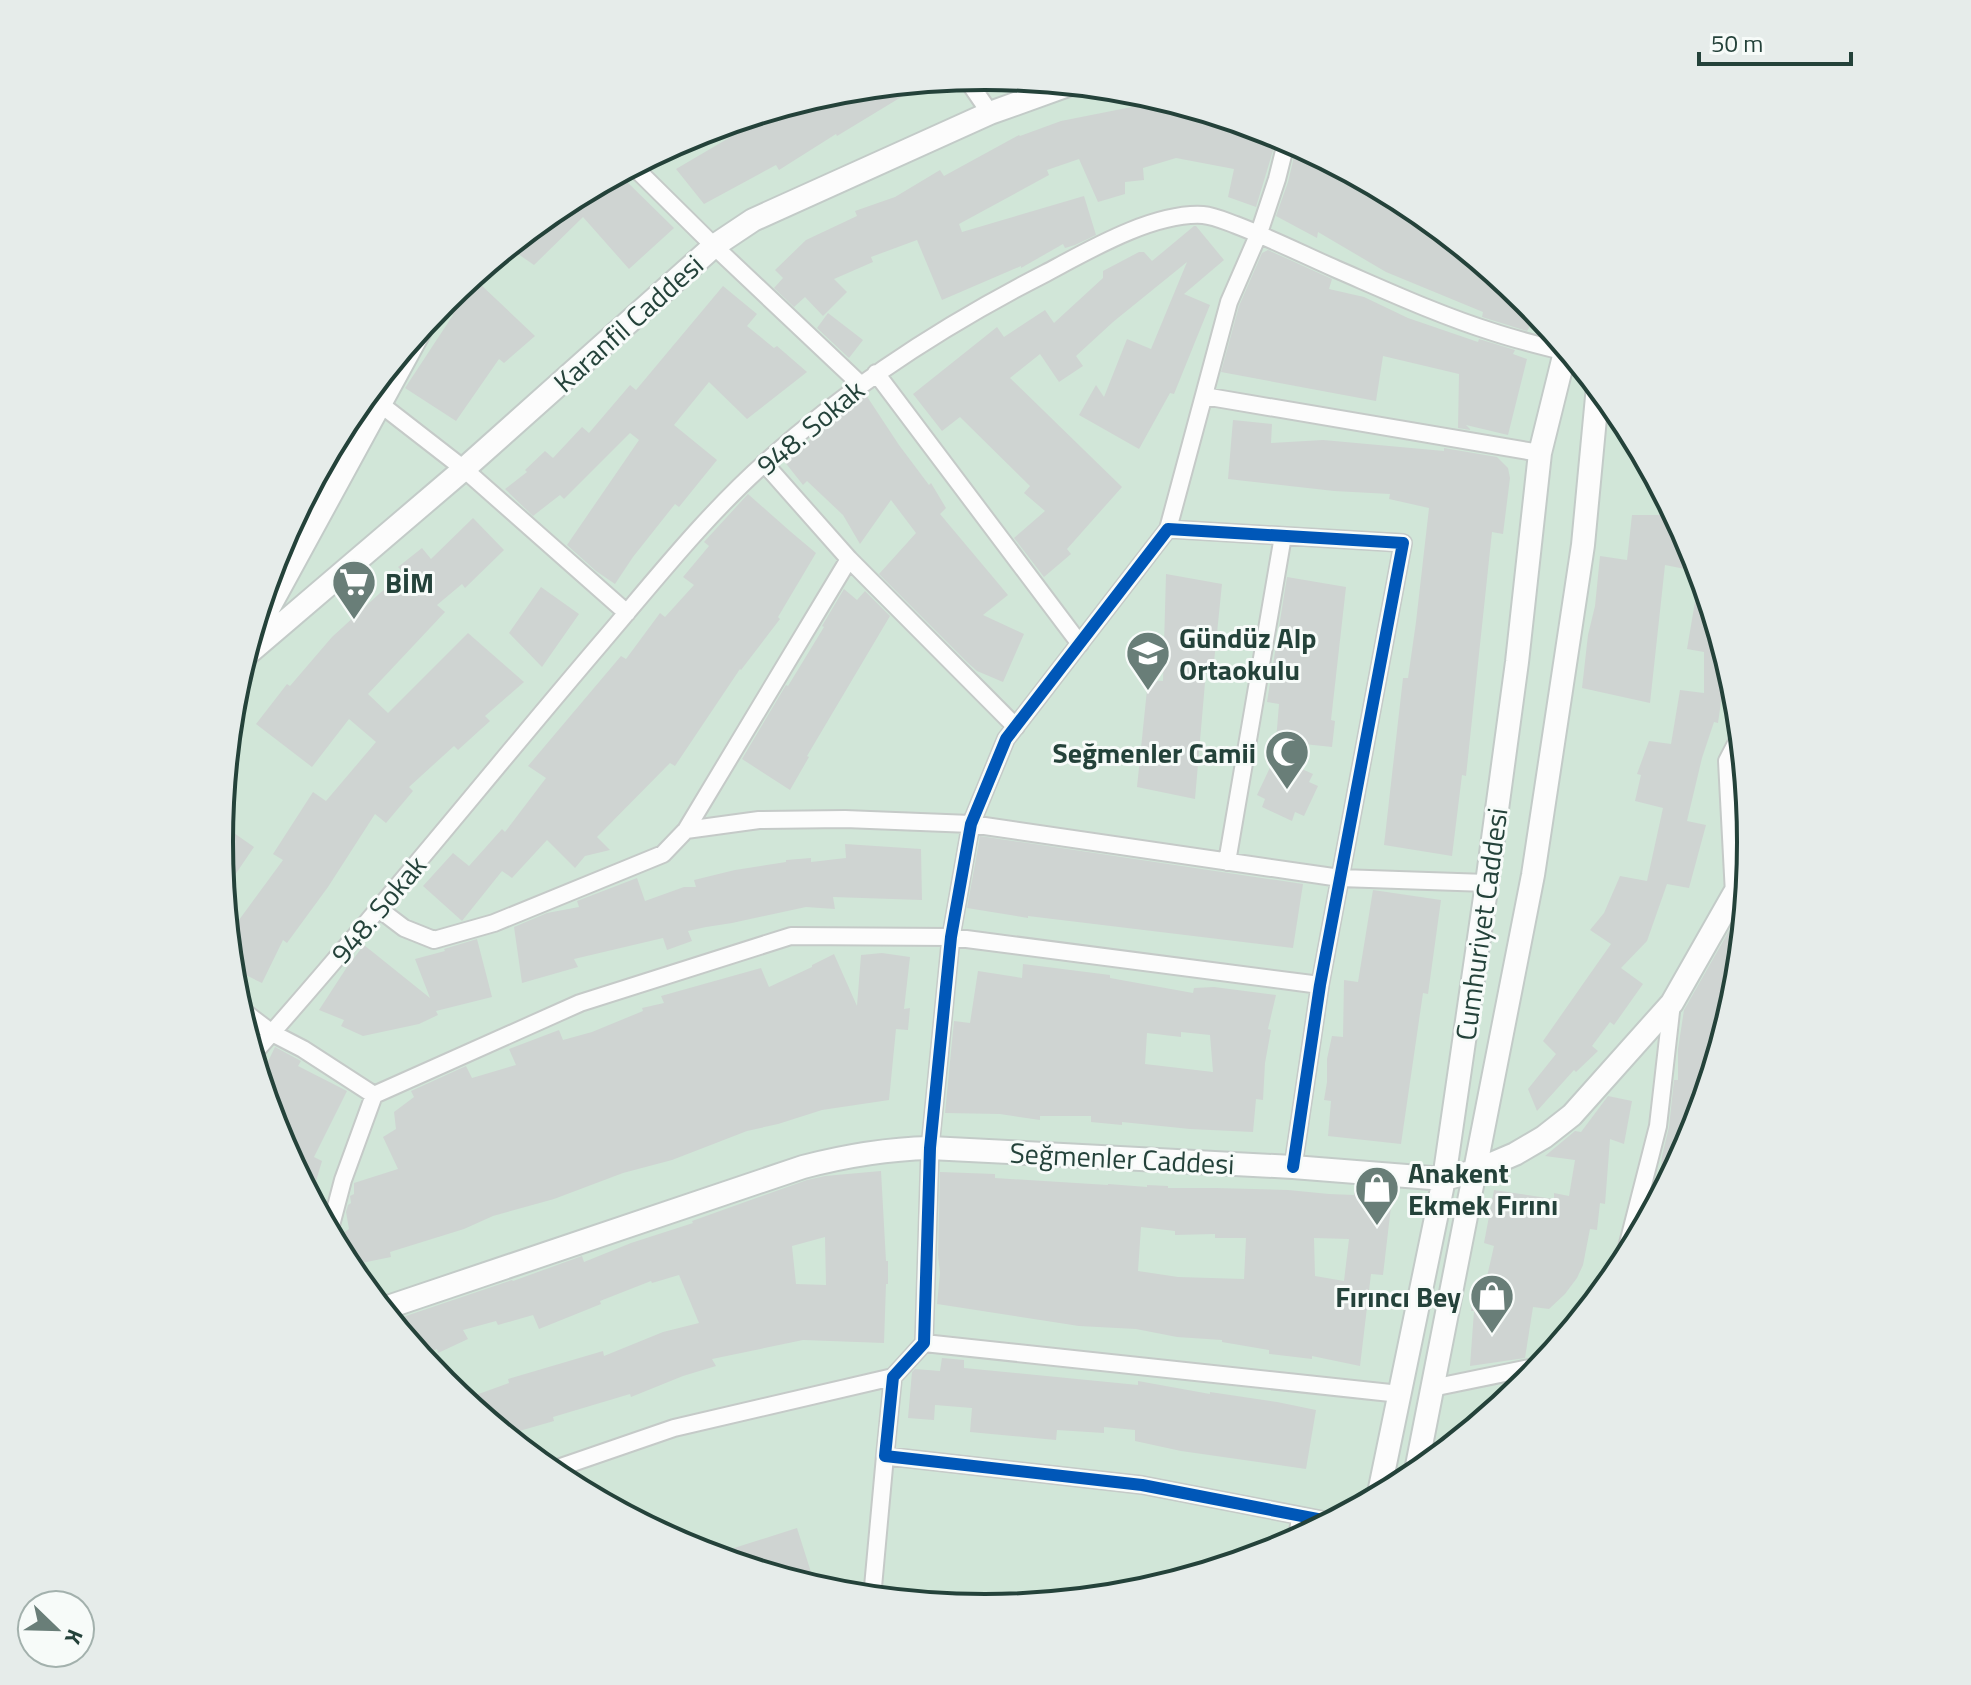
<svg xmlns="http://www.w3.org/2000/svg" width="1971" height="1685" font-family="'Titillium Web',sans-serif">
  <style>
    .green { fill: #d1e6d8 }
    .building { fill: #cfd4d2; fill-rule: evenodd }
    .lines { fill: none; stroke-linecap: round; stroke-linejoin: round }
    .street-casing { stroke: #c5cac8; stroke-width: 20 }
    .secondary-casing { stroke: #c3cbc8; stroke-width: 26 }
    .street { stroke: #fcfcfc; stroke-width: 16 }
    .secondary { stroke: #fcfcfc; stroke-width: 22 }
    .cycleway-casing { stroke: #f7fbf9; stroke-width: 17 }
    .cycleway { stroke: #0057b8; stroke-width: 12 }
    .labels { text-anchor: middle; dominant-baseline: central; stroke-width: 6; stroke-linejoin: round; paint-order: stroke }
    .street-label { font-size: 28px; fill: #24423a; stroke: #f7fbf9 }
    .poi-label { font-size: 28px; font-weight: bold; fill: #24423a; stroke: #f7fbf9; text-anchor: start }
    .rim { fill: none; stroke: #24423a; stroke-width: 4 }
  </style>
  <rect width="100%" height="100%" fill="#e8edeb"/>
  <!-- green -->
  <path class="green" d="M221 842a764 764 0 1 1 1528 0a764 764 0 1 1-1528 0Z"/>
  <!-- building -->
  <path class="building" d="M926,82L837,136L836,134L779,170L776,165L704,204L676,169L751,125L746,118L800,102L803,105L822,95L836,91Z
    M1167,100L1278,134L1256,207L1228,197L1234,169L1176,158L1143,168L1144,180L1125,182V194L1098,202L1079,159L1047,170L1049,175L959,224L962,232L1084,196L1096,235L1075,245L1065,248L1063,244L1021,268V266L942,300L917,240L871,257L873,262L834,279L847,292L823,316L805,297L794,307L774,288L783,278L775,270L806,240L857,216L855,211L895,197L940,170L944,176L1019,135L1020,136L1061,121Z
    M1297,144L1335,164L1333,170L1393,199L1387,209L1435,225L1528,301L1538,313L1527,331L1482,317L1483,312L1386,272L1318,232L1317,238L1276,216L1288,182Z
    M619,174L674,228L629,269L583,217L534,265L508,247L560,205Z
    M1194,226H1196L1224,260L1184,294L1210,305L1174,394L1170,393L1139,449L1079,415L1096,385L1104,397L1127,339L1151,349L1187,262L1113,322L1076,356L1083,366L1059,382L1040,354L1010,378L1122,487L1067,549L1071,554L1044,577L1014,538L1045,511L1024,493L1030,486L960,417L942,431L913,394L997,327L1004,337L1045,310L1054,323L1103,278V271L1139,252H1144L1152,261Z
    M1268,250L1332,279L1329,289L1364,297L1408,318L1478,342L1479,339L1515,350L1513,354L1527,359L1508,435L1466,425L1471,430L1458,428L1459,374L1383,356L1376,401L1221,372L1239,306L1262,253Z
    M479,283L535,336L504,363L499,359L456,421L405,388L453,315L452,314Z
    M723,286L757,314L747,326L774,348L777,346L807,372L747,419L709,382L674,425L717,460L679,507L675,504L633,557L615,584L596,571L567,545L639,440L630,433L564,499L560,495L533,516L505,489L527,472L525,470L545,451L553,458L582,427L589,433L630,385L636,390Z
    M828,313L863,340L849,358L817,328Z
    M866,395L899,445L929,485L931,483L946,508L940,514L1008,595L983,615L1024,634L1003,682L977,671L967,662L879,574L916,533L891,500L860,544L843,515L807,481L803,485L784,461Z
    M1233,420L1272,424L1271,443L1323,440L1444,451V448L1497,457L1508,468L1510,478L1503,534L1492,532L1466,776L1462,775L1452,856L1384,845L1403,678H1408L1416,622L1429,508L1389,499L1390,494L1334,491L1228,479Z
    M748,494L791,532L816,553L778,617L780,619L741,670L740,669L675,766L670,763L597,837L610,850L585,856L575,868L547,840L512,878L502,871L462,921L423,886L453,853L469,866L502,829L505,832L546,778L528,766L621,656L626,659L660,613L665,617L694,585L683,577L709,546L704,542Z
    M1632,515H1675L1694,550L1738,699L1722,695L1718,723L1714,722L1702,758L1687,821L1706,825L1689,888L1667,884L1647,941L1621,968L1643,984L1614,1025L1610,1022L1592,1046L1598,1051L1576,1072L1574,1070L1537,1111L1528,1089L1556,1054L1543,1041L1611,944L1590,930L1604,913L1620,876L1647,881L1663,808L1635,801L1641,775L1637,774L1649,741L1671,744L1680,690L1704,693V652L1687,649L1700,572L1665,565L1650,703L1582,688L1588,635L1595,606L1600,556L1627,560Z
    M473,518L504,550L465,588L462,584L437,605L445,612L368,694L388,713L468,633L524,682L485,716L490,721L458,750L454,746L409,787L413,791L386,823L375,814L328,887L287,943L283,940L262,983L231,968L228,935L283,860L273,854L313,792L326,801L376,742L349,719L312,767L256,724L287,684L290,686L332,637L380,593L405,574L398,567L422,548L431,559Z
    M1166,574L1222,584L1213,672L1206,671L1195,799L1137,787L1148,680L1163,681Z
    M1287,577L1346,587L1331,720L1335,721L1332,747L1276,741L1279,704L1267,702Z
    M541,587L579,614L542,667L509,633Z
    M844,589L857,600L865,591L890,616L807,756L809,757L790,790L742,759L786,685L788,686L824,627L822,626Z
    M1275,757L1313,774L1309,782L1318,786L1304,816L1295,812L1292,821L1262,807L1265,799L1257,795Z
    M221,824L254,847L224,891L219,842Z
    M980,836L1303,884L1293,948L1028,916V918L967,908Z
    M845,844L921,849L922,900L833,897L835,909L806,907L732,923L706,927L688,931L692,941L667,950L663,938L574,959L578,967L522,983L514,927L547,913L579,907L577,901L637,878L645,901L684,887H696L694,880L735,870L786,862V860L811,858V862L846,858Z
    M1373,890L1441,900L1428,994L1423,993L1401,1144L1328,1136L1331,1101L1324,1100L1327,1082V1059L1332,1036L1343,1037L1344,980L1358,982Z
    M1746,901L1737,992L1693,1136L1658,1203L1662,1156L1669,1127L1674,1080H1678V1049L1684,1010Z
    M477,939L492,997L436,1011L438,1015L419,1024L363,1036L341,1026L344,1020L319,1010L347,967L364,945L430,998L415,959L445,951L444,949Z
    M882,953L910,957L904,1009L910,1008L908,1030L896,1029L889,1100L822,1110L778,1124L747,1131L672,1160L623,1173L554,1199L493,1216L464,1229L390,1252L391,1257L347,1266L340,1235L349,1229L346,1212L348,1205L351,1203L350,1196L354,1194V1183L398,1169L383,1137L396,1129L394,1112L414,1097L411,1091L466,1066L472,1078L516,1065L509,1049L559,1030L563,1040L592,1032L643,1011L642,1008L664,1003L661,996L761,968L769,987L812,967V965L834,954L857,1006L861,955Z
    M1023,964L1110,975V978L1193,993L1194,988L1214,987L1276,995L1268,1029L1271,1030L1265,1063L1263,1100L1256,1099L1253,1132L1190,1129L1122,1122V1125L1091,1122V1116H1040V1120L1000,1114L945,1113L954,1021L970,1023L978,971L1022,978ZM1181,1032L1210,1035L1213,1072L1145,1064L1147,1033L1181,1037Z
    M275,1047L301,1061L298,1066L347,1091L314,1157L322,1161L311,1198L277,1135L271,1113L277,1101L265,1095L260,1078Z
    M1608,1096L1632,1101L1624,1144L1610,1139L1605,1204L1600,1203L1597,1230L1590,1229L1583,1265L1577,1278L1565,1294L1549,1309L1533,1307L1525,1358L1470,1366L1474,1311H1471L1477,1280L1486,1281L1494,1246L1484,1243L1494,1190L1554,1199V1193L1569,1196L1575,1160L1545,1156L1575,1131L1581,1132Z
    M881,1171L886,1261H888V1284H886L884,1343L803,1340L712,1359L716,1366L683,1376L631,1397L630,1394L553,1417L554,1421L505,1435L462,1400L509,1383L508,1379L603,1351L604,1356L663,1332L699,1323L679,1275L652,1283L651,1281L600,1301L601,1304L539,1329L533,1315L498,1325L496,1321L463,1330L468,1339L438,1353L437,1349L420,1356L391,1321L512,1280L513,1281L582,1256L584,1262L631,1243L693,1223L692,1221L807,1180L825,1176ZM825,1237L826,1285L796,1284L792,1246Z
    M940,1172L995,1174V1178L1108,1185V1184L1147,1187V1185L1168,1186V1188H1216L1288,1190L1329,1194L1354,1195V1193L1392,1198L1383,1275L1371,1274L1360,1366L1312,1356V1359L1269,1354V1350L1222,1342V1340L1177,1337L1136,1329L1079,1326L937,1304L940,1273L938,1255ZM1141,1227L1175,1231V1235L1215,1234V1238H1246L1244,1279L1178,1277L1138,1271ZM1314,1238L1349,1239L1344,1281L1315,1276Z
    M942,1358L964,1360V1368L1138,1385V1381L1210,1394V1392L1277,1402L1316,1410L1306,1469L1181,1451L1135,1441V1430L1104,1427V1433L1057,1430L1056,1440L970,1432L972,1408L935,1405L934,1420L908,1418L912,1372L915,1369L940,1371Z
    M797,1528L816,1588L709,1556Z"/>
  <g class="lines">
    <!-- street casing -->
    <g class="street-casing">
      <path id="street" d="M966,78L990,113
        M633,166L714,246L860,384
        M876,373L1080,644
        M1204,396L1540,453
        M379,403L464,469L627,613
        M764,463L849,559L1016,727
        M1168,529L1229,302L1259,233L1277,179L1287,139
        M686,830L849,559
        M1227,862L1283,536
        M1734,894L1727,761L1741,734
        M379,909L404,928L434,940L494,923L663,854L686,830L759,820L845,819L971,824L1340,878L1487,883
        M239,1008L272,1033L303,1049L374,1095
        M253,1054C373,920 485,779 602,642C655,580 706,515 767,461C851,385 946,324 1046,273C1089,250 1154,212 1203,215C1214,216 1225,221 1236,225C1270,238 1302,254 1336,269C1387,291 1439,315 1493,332C1517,340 1542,346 1566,352
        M1293,1167L1320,985L1403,543L1168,529L1006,739L971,824L951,937L930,1148L924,1343L893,1377L885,1456L1142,1485L1333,1522
        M329,1233L343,1180L374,1095L580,1003L791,936L951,937L1320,985
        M1621,1271L1658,1126L1672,1003
        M924,1343L1400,1394
        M1432,1388L1544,1365
        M549,1471L674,1428L893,1377
        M1297,1541L1300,1516
        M872,1598L885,1456"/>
    </g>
    <!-- secondary casing -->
    <g class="secondary-casing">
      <path id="secondary" d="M249,644L422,327
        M245,656L464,469L714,246L753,220L990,113L1071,84
        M382,1309L803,1167C845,1156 886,1149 930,1148L1293,1167L1444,1179L1475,1171L1515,1154L1544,1137L1572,1115L1672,1003L1734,894L1749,876
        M1415,1476L1533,875L1583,545L1598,386
        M1378,1498L1444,1179L1487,883L1517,662L1540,453L1566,348"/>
    </g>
    <!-- street -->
    <use href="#street" class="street"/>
    <!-- secondary -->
    <use href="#secondary" class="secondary"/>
    <!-- cycleway casing -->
    <g class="cycleway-casing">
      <path id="cycleway" d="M1293,1167L1320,985L1403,543L1168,529L1006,739L971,824L951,937L930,1148L924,1343L893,1377L885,1456L1142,1485L1333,1522"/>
    </g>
    <!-- cycleway -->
    <use href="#cycleway" class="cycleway"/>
  </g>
  <!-- icons -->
  <defs>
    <g id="supermarket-pin" transform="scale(2.3)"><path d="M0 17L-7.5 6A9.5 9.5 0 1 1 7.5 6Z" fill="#697e78" stroke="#f7fbf9"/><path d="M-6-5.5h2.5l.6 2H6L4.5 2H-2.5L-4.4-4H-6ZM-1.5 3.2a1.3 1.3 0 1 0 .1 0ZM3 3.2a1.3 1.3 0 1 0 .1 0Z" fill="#fff"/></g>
    <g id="school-pin" transform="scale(2.3)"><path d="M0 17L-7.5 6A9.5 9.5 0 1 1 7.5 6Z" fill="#697e78" stroke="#f7fbf9"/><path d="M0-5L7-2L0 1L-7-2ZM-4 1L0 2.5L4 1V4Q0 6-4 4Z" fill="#fff"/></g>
    <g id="mosque-pin" transform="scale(2.3)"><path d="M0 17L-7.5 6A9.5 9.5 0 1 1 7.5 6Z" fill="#697e78" stroke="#f7fbf9"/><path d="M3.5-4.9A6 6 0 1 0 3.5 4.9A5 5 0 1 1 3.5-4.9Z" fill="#fff"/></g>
    <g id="shop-pin" transform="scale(2.3)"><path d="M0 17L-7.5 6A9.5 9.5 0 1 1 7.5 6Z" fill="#697e78" stroke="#f7fbf9"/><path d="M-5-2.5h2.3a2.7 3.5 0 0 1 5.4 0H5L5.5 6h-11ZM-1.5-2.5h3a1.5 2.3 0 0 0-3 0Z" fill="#fff"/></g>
  </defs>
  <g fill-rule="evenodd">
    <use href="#supermarket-pin" x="354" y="582"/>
    <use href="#school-pin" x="1148" y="653"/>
    <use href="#mosque-pin" x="1287" y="752"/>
    <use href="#shop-pin" x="1377" y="1188"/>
    <use href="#shop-pin" x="1492" y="1296"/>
  </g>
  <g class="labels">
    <!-- street labels -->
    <g class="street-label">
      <text transform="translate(628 323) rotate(-42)">Karanfil Caddesi</text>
      <text transform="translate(810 427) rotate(-40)">948. Sokak</text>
      <text transform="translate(378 909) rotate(-50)">948. Sokak</text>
      <text transform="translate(1481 924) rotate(-82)">Cumhuriyet Caddesi</text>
      <text transform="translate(1122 1158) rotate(3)">Seğmenler Caddesi</text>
    </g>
    <!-- poi labels -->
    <g class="poi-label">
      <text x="385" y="582">BİM</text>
      <text x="1179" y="637">Gündüz Alp<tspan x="1179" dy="32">Ortaokulu</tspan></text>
      <text x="1256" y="752" text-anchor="end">Seğmenler Camii</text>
      <text x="1408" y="1172">Anakent<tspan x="1408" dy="32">Ekmek Fırını</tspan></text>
      <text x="1461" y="1296" text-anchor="end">Fırıncı Bey</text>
    </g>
  </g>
  <!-- crop -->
  <path d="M0 0H1971V1685H0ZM233 842a752 752 0 1 1 1504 0a752 752 0 1 1-1504 0Z" fill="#e6ecea" fill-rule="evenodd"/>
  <path class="rim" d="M233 842a752 752 0 1 1 1504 0a752 752 0 1 1-1504 0Z"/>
  <!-- north arrow -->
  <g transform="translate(56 1629) rotate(113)"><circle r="38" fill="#f7fbf9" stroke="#a3b1ad" stroke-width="2"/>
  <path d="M0-6L14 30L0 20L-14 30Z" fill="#697e78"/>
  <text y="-12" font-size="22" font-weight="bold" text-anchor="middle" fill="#24423a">K</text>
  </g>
  <!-- scale -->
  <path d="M1699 52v12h152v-12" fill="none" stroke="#24423a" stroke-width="4"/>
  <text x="1711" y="52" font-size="24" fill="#24423a" stroke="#f7fbf9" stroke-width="6" paint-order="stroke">50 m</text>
</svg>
